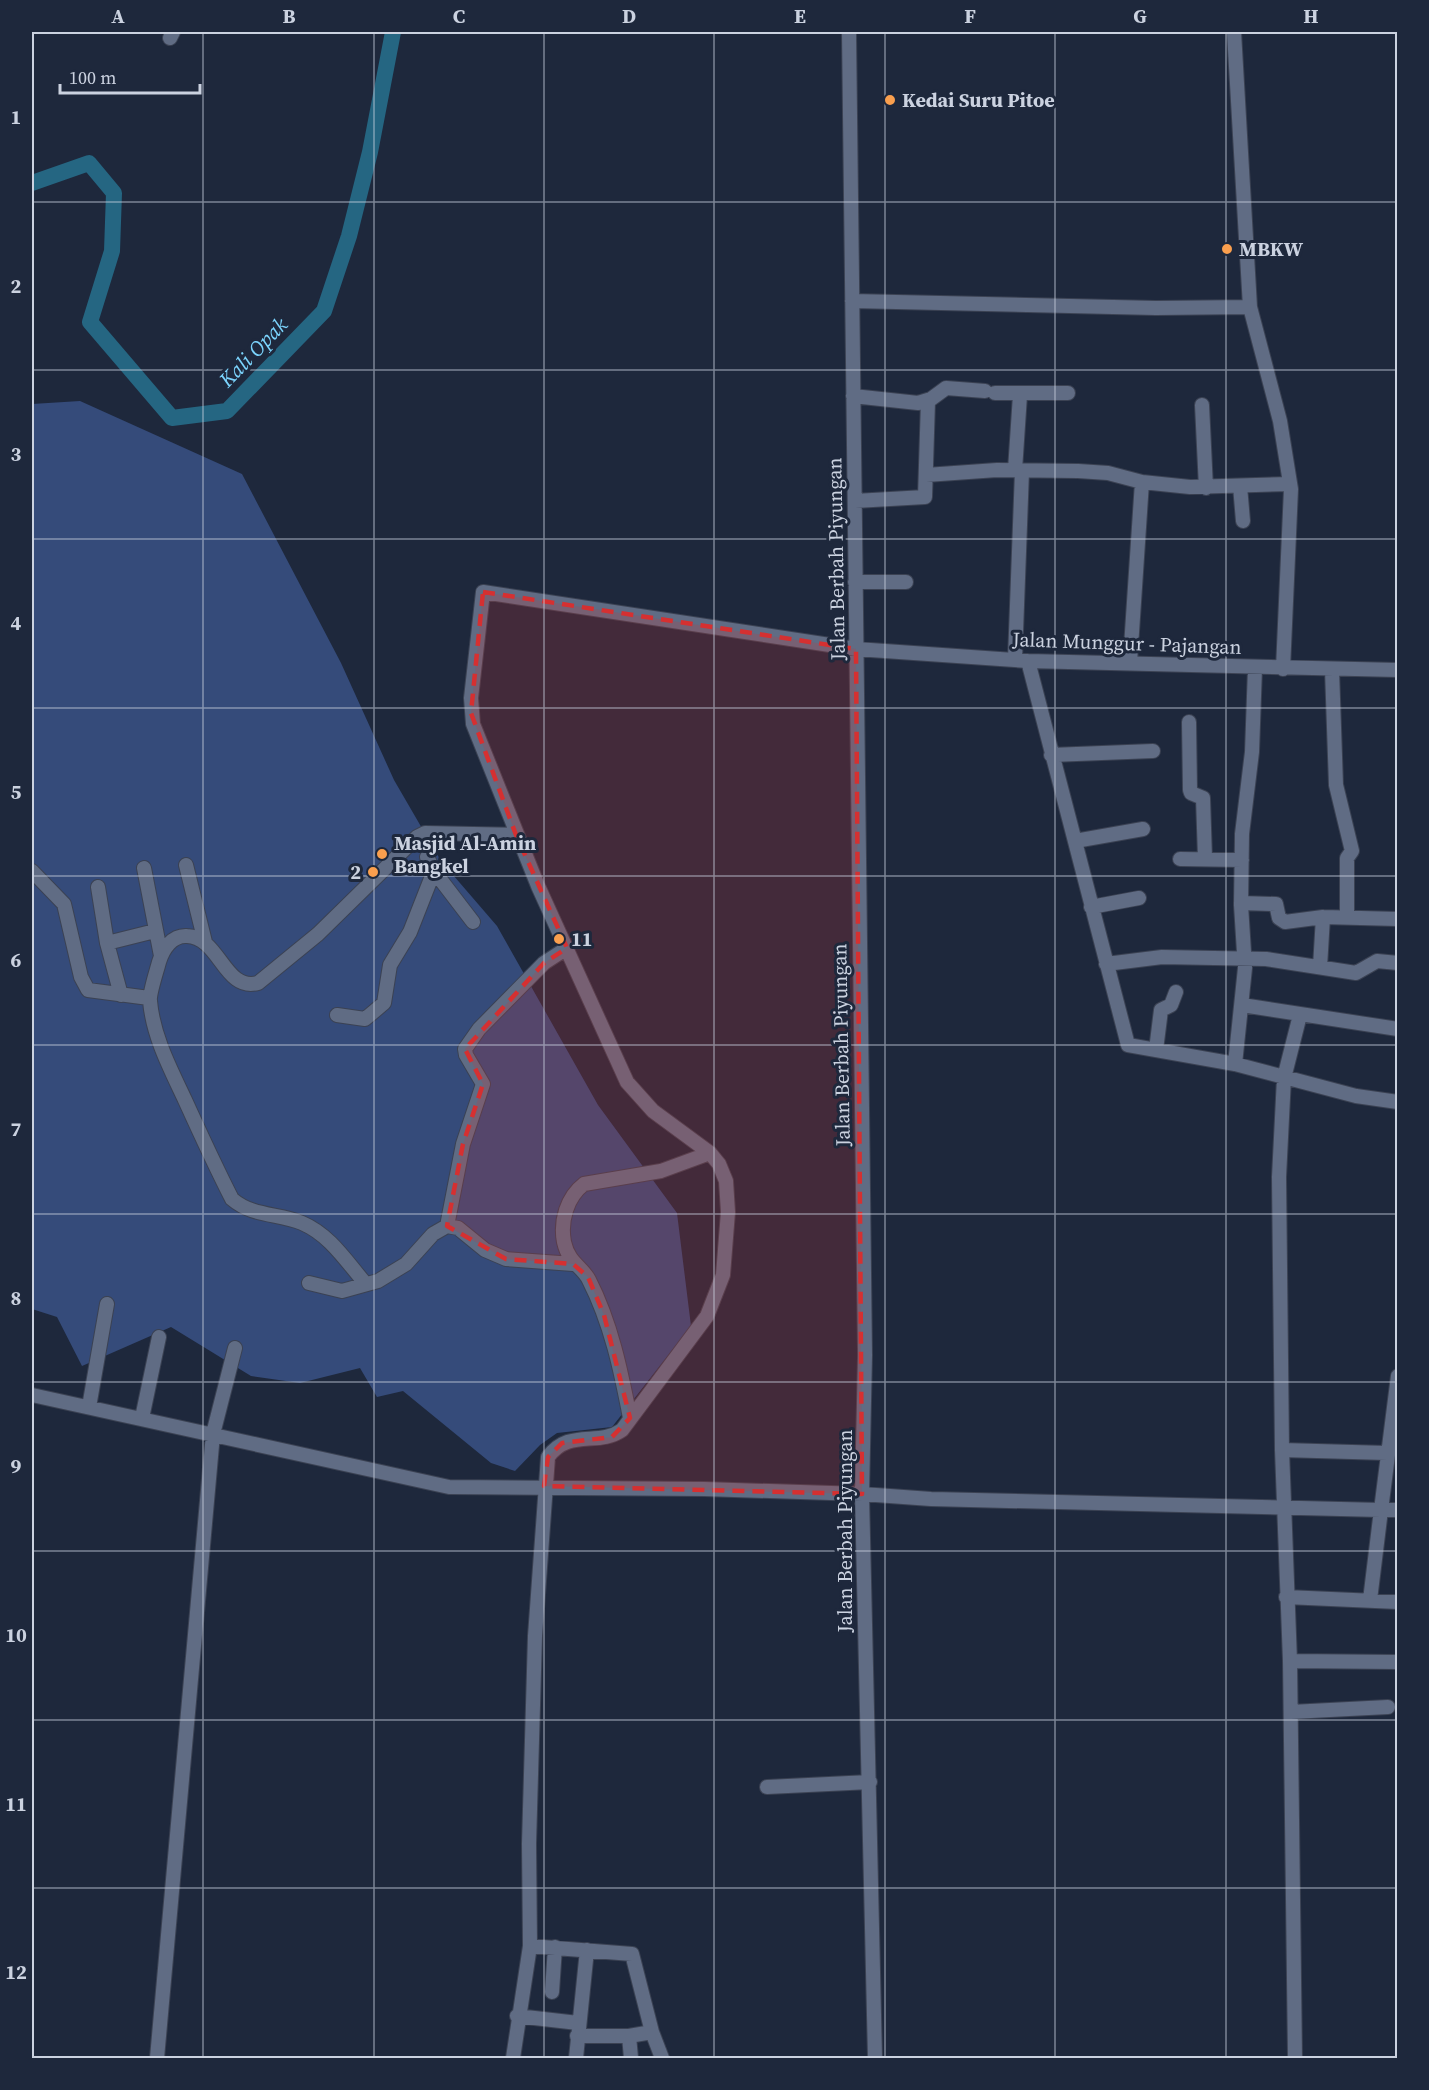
<svg xmlns="http://www.w3.org/2000/svg" width="1429" height="2090" font-family="'Source Serif 4',serif">
  <style>
    .green { fill: #354b7a }
    .lines { fill: none; stroke-linecap: round; stroke-linejoin: round }
    .river { stroke: #256682; stroke-width: 16 }
    .minor-casing { stroke: #3b4253; stroke-width: 16 }
    .minor { stroke: #606c84; stroke-width: 14 }
    .marked { fill: #d53031; fill-opacity: 0.2; stroke: #d53031; stroke-width: 4.5; stroke-dasharray: 12 8; stroke-linejoin: round }
    .grid { fill: none; stroke: #cbd2e0; stroke-width: 1.5; stroke-opacity: 0.55 }
    .poi-dot { fill: #fa9f4e; stroke: #1e283c; stroke-width: 2 }
    .labels { text-anchor: middle; dominant-baseline: central; stroke-width: 6; stroke-linejoin: round; paint-order: stroke }
    .poi-label { font-size: 20px; font-weight: bold; fill: #cbd2e0; stroke: #1e283c; text-anchor: start }
    .street-label { font-size: 20px; fill: #cbd2e0; stroke: #1e283c }
    .water-label { font-size: 21px; font-style: italic; fill: #7bd3fc; stroke: #1e283c }
    .neatline { fill: none; stroke: #cbd2e0; stroke-width: 2 }
    .grid-label { font-size: 20px; text-anchor: middle; font-weight: bold; fill: #cbd2e0 }
  </style>
  <rect width="100%" height="100%" fill="#1e283c"/>
  <!-- green -->
  <path class="green" d="M80,401L242,474L341,663L394,780L441,861L497,926L598,1105L677,1213L691,1326L612,1427L557,1433L540,1445L515,1471L491,1463L403,1391L377,1397L360,1368L300,1383L251,1376L171,1327L82,1366L57,1317L32,1309V404Z"/>
  <g class="lines">
    <!-- river -->
    <path class="river" d="M32,183L89,163L114,193L112,251L90,322L172,418L227,411L324,311L349,236L370,152L393,32"/>
    <!-- minor casing -->
    <g class="minor-casing">
      <path id="minor" d="M849,32L865,1355L862,1494L875,2058
        M1234,32L1250,307L1280,421L1291,489L1283,669
        M170,38L173,32
        M852,301L1156,308L1250,307
        M995,393H1068
        M853,396L918,403L931,399L946,388L985,391
        M1202,405L1206,488
        M1015,470L1020,395
        M926,475L997,470L1078,471L1108,473L1142,482L1190,487L1290,484
        M1240,486L1243,521
        M855,501L925,497L928,401
        M855,582H906
        M1015,659L1022,471
        M1028,661L1128,1045L1235,1064L1356,1096L1398,1102
        M1130,662L1142,482
        M1332,670L1336,785L1352,851L1347,858V918
        M1189,722L1190,790L1191,793L1203,798L1205,858
        M1051,755L1153,751
        M1075,841L1143,829
        M1180,859L1242,860
        M186,865L205,942
        M144,868L161,956
        M32,871L64,904L81,977L88,990L149,998
        M434,871L473,922
        M98,887L107,943L121,995
        M1241,903L1276,904L1279,918L1285,922L1323,917L1398,919
        M1091,907L1139,898
        M107,943L155,931
        M1106,964L1162,957L1266,959L1356,973L1377,961L1398,963
        M1320,967L1323,917
        M1242,1005L1398,1029
        M337,1015L365,1019L384,1003L390,965L410,932L434,871L427,857
        M1156,1050L1161,1010L1171,1005L1176,992
        M1235,1064L1245,968L1241,905L1242,834L1252,752L1255,668
        M447,1226L463,1144L483,1084L466,1055L465,1049L479,1029L544,963L567,948
        M309,1283L342,1291L378,1281L406,1264L433,1234L447,1226L458,1228L485,1250L506,1259L573,1264
        M365,1283C346,1261 330,1235 302,1223C278,1213 253,1217 232,1199C215,1166 200,1133 185,1100C170,1068 153,1036 150,1001C149,994 157,970 159,962C163,949 172,935 187,936C220,937 224,992 258,983L318,934L417,837L425,833L516,835
        M32,1395L449,1487L704,1489L862,1494L931,1499L1381,1510L1398,1376
        M89,1407L107,1304
        M142,1418L159,1337
        M630,1418C621,1371 611,1323 589,1280C582,1266 569,1264 564,1242C560,1221 567,1197 584,1184L661,1171L710,1153
        M1282,1450L1387,1453
        M1286,1597L1398,1602
        M1370,1600L1381,1510H1398
        M1290,1661L1398,1662
        M1291,1712L1388,1707
        M767,1787L870,1782
        M530,1946L632,1954L652,2032L662,2058
        M552,1992L555,1947
        M517,2016L578,2023
        M577,2036H629L652,2032
        M629,2036L631,2058
        M157,2058L213,1434L235,1348
        M513,2058L530,1946L529,1844L535,1636L548,1457C569,1428 598,1447 622,1430L707,1316L723,1275L728,1212L726,1181L719,1164L710,1153L653,1111L627,1082L538,886L473,724L471,698L483,592L856,649L1028,661L1398,670
        M576,2058L587,1950
        M1295,2058L1290,1661L1282,1450L1279,1177L1284,1078L1300,1015"/>
    </g>
    <!-- minor -->
    <use href="#minor" class="minor"/>
  </g>
  <!-- marked area -->
  <path class="marked" d="M483,592L856,649L862,1494L544,1486L548,1457L562,1443L612,1437L630,1418L604,1315L588,1277L573,1264L506,1259L447,1226L463,1144L483,1084L465,1049L544,963L567,948L516,835L471,713Z"/>
  <!-- grid -->
  <path class="grid" d="M203,32V2058M374,32V2058M544,32V2058M714,32V2058M885,32V2058M1055,32V2058M1226,32V2058M32,202H1398M32,370H1398M32,539H1398M32,708H1398M32,876H1398M32,1045H1398M32,1214H1398M32,1382H1398M32,1551H1398M32,1720H1398M32,1888H1398"/>
  <!-- markers -->
  <g class="poi-dot">
    <circle cx="890" cy="100" r="6"/>
    <circle cx="1227" cy="249" r="6"/>
    <circle cx="382" cy="854" r="6"/>
    <circle cx="373" cy="872" r="6"/>
    <circle cx="559" cy="939" r="6"/>
  </g>
  <g class="labels">
    <!-- poi labels -->
    <g class="poi-label">
      <text x="902" y="100">Kedai Suru Pitoe</text>
      <text x="1239" y="249">MBKW</text>
      <text x="394" y="843">Masjid Al-Amin<tspan x="394" dy="23">Bangkel</tspan></text>
      <text x="361" y="872" text-anchor="end">2</text>
      <text x="571" y="939">11</text>
    </g>
    <!-- street labels -->
    <g class="street-label">
      <text transform="translate(836 559) rotate(-91)">Jalan Berbah Piyungan</text>
      <text transform="translate(1127 643) rotate(2)">Jalan Munggur - Pajangan</text>
      <text transform="translate(841 1045) rotate(-91)">Jalan Berbah Piyungan</text>
      <text transform="translate(845 1531) rotate(-90)">Jalan Berbah Piyungan</text>
    </g>
    <!-- water labels -->
    <g class="water-label">
      <text transform="translate(253 352) rotate(-46)">Kali Opak</text>
    </g>
  </g>
  <!-- border -->
  <rect width="1429" height="2090" fill="none" stroke="#1e283c" stroke-width="66"/>
  <!-- scale -->
  <path d="M60 84v9h140v-9" fill="none" stroke="#cbd2e0" stroke-width="3"/>
  <text x="69" y="84" font-size="18" fill="#cbd2e0" stroke="#1e283c" stroke-width="4.5" paint-order="stroke">100 m</text>
  <rect x="33" y="33" width="1363" height="2024" class="neatline"/>
  <g class="grid-label">
    <text x="118" y="23">A</text>
    <text x="289" y="23">B</text>
    <text x="459" y="23">C</text>
    <text x="629" y="23">D</text>
    <text x="800" y="23">E</text>
    <text x="970" y="23">F</text>
    <text x="1140" y="23">G</text>
    <text x="1311" y="23">H</text>
    <text x="16" y="124">1</text>
    <text x="16" y="293">2</text>
    <text x="16" y="461">3</text>
    <text x="16" y="630">4</text>
    <text x="16" y="799">5</text>
    <text x="16" y="967">6</text>
    <text x="16" y="1136">7</text>
    <text x="16" y="1305">8</text>
    <text x="16" y="1473">9</text>
    <text x="16" y="1642">10</text>
    <text x="16" y="1811">11</text>
    <text x="16" y="1979">12</text>
  </g>
</svg>
